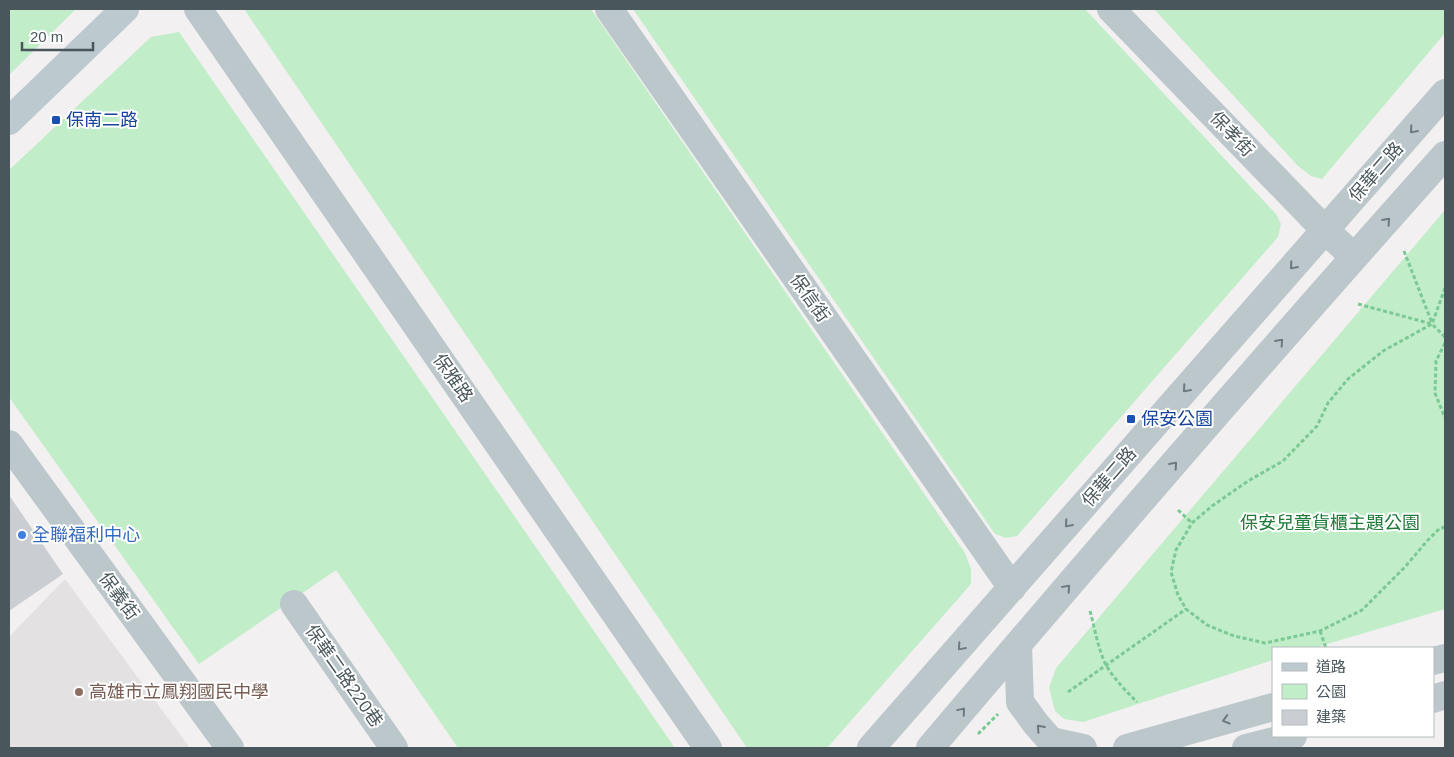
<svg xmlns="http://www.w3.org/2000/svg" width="1454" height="757" font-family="Arial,'Noto Sans TC',sans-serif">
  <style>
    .education { fill: #e3e1e1 }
    .green { fill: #c1edc9 }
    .building { fill: #caced2 }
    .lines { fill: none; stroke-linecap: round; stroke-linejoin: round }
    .path { stroke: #7bc993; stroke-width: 3; stroke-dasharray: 4 2.5; stroke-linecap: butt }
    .street { stroke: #bcc7cb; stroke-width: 28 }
    .secondary { stroke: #bccad0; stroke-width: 28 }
    .oneway { stroke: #6c797d }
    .transit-dot { fill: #1a4fb4; stroke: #fff; stroke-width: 2 }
    .shop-dot { fill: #3f7fe0; stroke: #fff; stroke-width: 2 }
    .education-dot { fill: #8d6e63; stroke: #fff; stroke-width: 2 }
    .labels { text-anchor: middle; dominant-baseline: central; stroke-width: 4; stroke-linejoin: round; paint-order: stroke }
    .transit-label { font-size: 18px; fill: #164399; stroke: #fff; text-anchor: start }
    .street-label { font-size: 18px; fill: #49575c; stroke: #fff }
    .park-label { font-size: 18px; fill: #1d7a39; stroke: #fff }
    .shop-label { font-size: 18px; fill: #366cbe; stroke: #fff; text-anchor: start }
    .education-label { font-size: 18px; fill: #785e54; stroke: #fff; text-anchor: start }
  </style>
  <rect width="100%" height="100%" fill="#f2f0f0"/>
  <!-- education -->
  <path class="education" d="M65,579L190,748H9V637Z"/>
  <!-- green -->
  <path class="green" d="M9,9H76L9,75Z
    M244,9H591L965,553L971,569V584L827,748H747Z
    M633,9H1085L1276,214L1281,224L1278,237L1017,536L1006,538L995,534Z
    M1154,9H1445V33L1322,179L1311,176L1298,166Z
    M179,32L675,748H458L336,570L199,664L9,397V170L151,37Z
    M1445,210V609L1314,648H1273V660L1083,722L1064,719L1055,711L1049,688L1056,668Z"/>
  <!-- building -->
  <path class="building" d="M9,495L63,574L9,611Z"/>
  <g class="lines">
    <!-- path -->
    <path class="path" d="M1404,251L1432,323
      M1445,288L1432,324L1383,351L1348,379L1328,403L1317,426L1283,461L1248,481L1212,506L1192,523L1176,550L1171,572L1178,595L1186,609L1207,625L1234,636L1265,643L1320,631L1362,610L1405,567L1427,541L1439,529L1445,527
      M1358,304L1432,324L1445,337
      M1445,343L1436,361L1435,393L1445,418
      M1178,510L1192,523
      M1090,611C1095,629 1098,649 1106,665C1114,679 1126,691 1137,702
      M1320,631L1326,648
      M1068,692L1186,609
      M978,734L998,714"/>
    <!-- street -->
    <path class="street" d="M198,9L708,748
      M609,9L1012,588
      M1111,9L1325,230L1354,257
      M9,444L230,748
      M294,604L394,748
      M1018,645L1020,702L1036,724L1051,741L1083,748
      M1433,661L1445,658
      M1433,699L1445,695
      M871,748L1445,93
      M930,748C1099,548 1271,350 1445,155
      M1127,748L1273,707
      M1246,748L1293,736"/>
    <!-- secondary -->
    <path class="secondary" d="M9,121L125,9"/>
  </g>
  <!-- one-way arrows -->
  <defs><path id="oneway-chevron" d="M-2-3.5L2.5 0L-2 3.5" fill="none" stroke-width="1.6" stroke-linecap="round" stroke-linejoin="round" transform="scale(1.25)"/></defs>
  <g class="oneway">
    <use href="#oneway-chevron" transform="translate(1413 130) rotate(131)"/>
    <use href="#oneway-chevron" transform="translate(1387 221) rotate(-48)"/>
    <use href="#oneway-chevron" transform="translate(1293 266) rotate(131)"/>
    <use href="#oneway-chevron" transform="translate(1280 342) rotate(-49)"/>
    <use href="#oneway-chevron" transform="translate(1186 389) rotate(131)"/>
    <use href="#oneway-chevron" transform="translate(1174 465) rotate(-49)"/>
    <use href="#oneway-chevron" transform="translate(1068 524) rotate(131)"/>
    <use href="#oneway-chevron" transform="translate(1067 588) rotate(-49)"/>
    <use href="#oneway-chevron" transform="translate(961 647) rotate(131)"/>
    <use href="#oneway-chevron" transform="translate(962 711) rotate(-50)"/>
    <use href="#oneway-chevron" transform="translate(1226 720) rotate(164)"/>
    <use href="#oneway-chevron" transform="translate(1040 728) rotate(-132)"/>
  </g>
  <!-- markers -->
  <g class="transit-dot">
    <rect x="51" y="115" width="10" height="10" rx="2.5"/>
    <rect x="1126" y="414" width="10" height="10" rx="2.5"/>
  </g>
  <circle class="shop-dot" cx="22" cy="535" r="5"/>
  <circle class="education-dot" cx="79" cy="692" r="5"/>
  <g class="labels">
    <!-- transit labels -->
    <g class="transit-label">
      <text x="66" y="120">保南二路</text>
      <text x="1141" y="419">保安公園</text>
    </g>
    <!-- street labels -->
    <g class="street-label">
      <text transform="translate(1232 134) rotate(46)">保孝街</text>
      <text transform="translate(1376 172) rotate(-49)">保華二路</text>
      <text transform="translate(810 298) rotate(55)">保信街</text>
      <text transform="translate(453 378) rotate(55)">保雅路</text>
      <text transform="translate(1109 477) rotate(-49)">保華二路</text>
      <text transform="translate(119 596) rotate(54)">保義街</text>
      <text transform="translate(344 676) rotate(55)">保華二路220巷</text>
    </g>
    <!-- park labels -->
    <g class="park-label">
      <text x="1330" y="523">保安兒童貨櫃主題公園</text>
    </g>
    <!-- shop labels -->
    <g class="shop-label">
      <text x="32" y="535">全聯福利中心</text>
    </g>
    <!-- education labels -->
    <g class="education-label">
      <text x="89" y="692">高雄市立鳳翔國民中學</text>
    </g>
  </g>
  <!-- border -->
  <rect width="1454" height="757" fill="none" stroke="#49575c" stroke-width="20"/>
  <!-- legend -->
  <rect x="1272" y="647" width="162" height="90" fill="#ffffff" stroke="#b6bcbe"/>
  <rect x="1282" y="663" width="25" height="8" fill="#bccad0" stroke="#b6bcbe"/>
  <text x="1316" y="672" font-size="15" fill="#49575c">道路</text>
  <rect x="1282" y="684" width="25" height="15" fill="#c1edc9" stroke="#b6bcbe"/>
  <text x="1316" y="697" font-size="15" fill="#49575c">公園</text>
  <rect x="1282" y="710" width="25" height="15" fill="#caced2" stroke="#b6bcbe"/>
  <text x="1316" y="722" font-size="15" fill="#49575c">建築</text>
  <!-- scale -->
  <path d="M22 42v8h71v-8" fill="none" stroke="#49575c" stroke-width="2.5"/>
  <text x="30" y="42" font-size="15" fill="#49575c" stroke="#ffffff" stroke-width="4" paint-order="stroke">20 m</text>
</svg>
